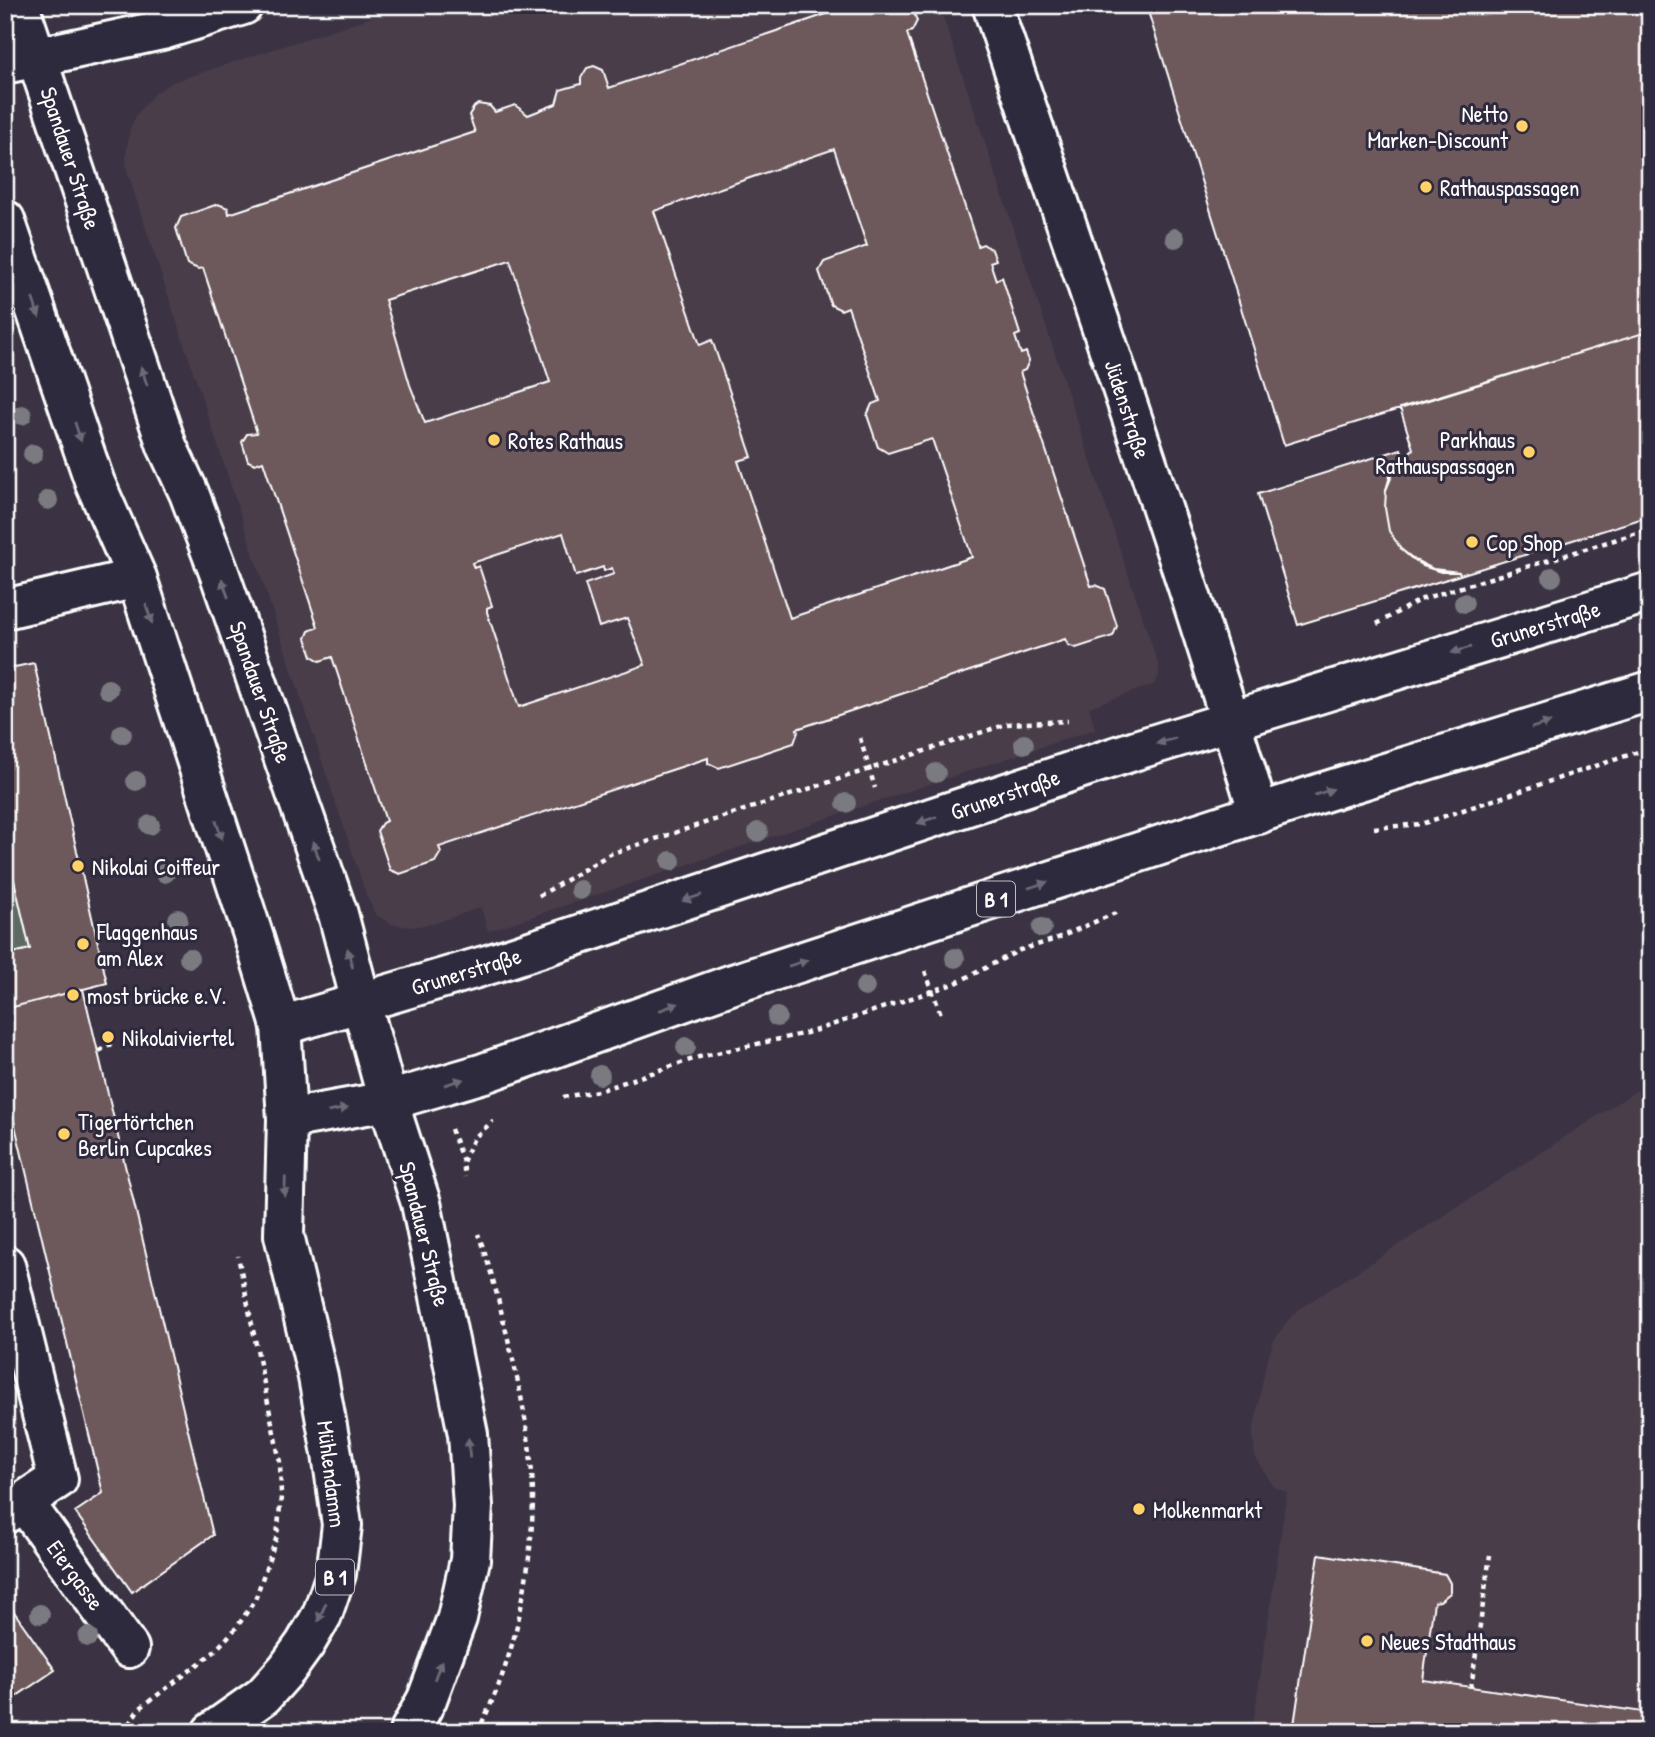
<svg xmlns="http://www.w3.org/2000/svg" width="1655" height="1737" font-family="'Patrick Hand',sans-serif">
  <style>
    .built { fill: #4a3e4a }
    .green { fill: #5b6b63; stroke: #adb5b1; stroke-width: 2 }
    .building { fill: #6d585b; stroke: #fff; stroke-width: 2; fill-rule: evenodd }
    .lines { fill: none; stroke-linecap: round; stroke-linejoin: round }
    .street-casing { stroke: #fff; stroke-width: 44 }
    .secondary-casing { stroke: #fff; stroke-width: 44 }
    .primary-casing { stroke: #fff; stroke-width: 44 }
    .path { stroke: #fff; stroke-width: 4.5; stroke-dasharray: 5 5; stroke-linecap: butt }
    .street { stroke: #2f2a3d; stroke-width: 38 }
    .secondary { stroke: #2f2a3d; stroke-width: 38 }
    .primary { stroke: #2f2a3d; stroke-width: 38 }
    .tree { fill: #7a7a80 }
    .oneway { fill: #6d6a77 }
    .poi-dot { fill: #ffd166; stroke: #2f2a3d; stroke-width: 2.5 }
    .labels { text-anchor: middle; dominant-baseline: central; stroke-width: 6; stroke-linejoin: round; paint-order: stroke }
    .shield { fill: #2f2a3d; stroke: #c1bfc5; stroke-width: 2 }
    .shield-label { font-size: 21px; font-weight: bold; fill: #fff }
    .poi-label { font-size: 23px; fill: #fff; stroke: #2f2a3d; text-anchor: start }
    .street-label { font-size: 23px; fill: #fff; stroke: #2f2a3d }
  </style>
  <rect width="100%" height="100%" fill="#3b3343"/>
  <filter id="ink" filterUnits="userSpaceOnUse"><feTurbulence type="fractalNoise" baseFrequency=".0143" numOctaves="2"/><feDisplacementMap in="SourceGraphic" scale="14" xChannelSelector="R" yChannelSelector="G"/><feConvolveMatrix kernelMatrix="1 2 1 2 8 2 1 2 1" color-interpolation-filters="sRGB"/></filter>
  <g filter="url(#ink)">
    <!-- built -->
    <path class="built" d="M409,5H939L1159,667V675L1155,684L1089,707L1095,729L488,931L481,907L436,923L411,927L391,924L375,914L366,894L127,171L126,155L130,129L137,114L154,94L173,82Z
      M1650,1082V1732H1252L1287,1492L1274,1487L1265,1473L1255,1456L1253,1434L1266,1363L1274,1341L1285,1324L1298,1310Z"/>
    <!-- green -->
    <path class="green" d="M5,841L30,949L5,955Z"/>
    <!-- building -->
    <path class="building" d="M911,5L917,21L912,31L907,33L978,246L983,244L992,250L996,260L990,262L996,280L1002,277L1020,334L1015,336L1021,354L1026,352L1029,361L1025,370L1020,372L1091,586L1096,585L1105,589L1117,626L1113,636L1076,648L1068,645L1065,639L797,729L798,732L794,743L719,768L708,763V758L439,847L441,852L435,862L400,874L390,870L377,831L382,823L386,821L332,657L320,661L312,656L306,638L309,631L318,627L263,461L255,464L248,461L242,442L247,434L257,433L203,268L198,269L187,264L176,228L181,217L218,204L228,208L229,214L475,132L469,115L474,107L478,104L490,106L495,112L515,105L528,115L556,104L560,90L581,84V78L587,68L594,66L603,70L609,88L853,5ZM834,149L867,246L824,262L819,271L831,305L841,310L848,307L880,401L872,404L867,415L878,447L888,453L932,439L972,557L790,618L738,461L752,457L712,340L700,345L654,211ZM510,260L550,382L425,423L410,385L385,300ZM563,533L576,576L603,567L604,571L612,568L614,574L585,584L599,627L627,618L645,665L519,707L487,612V608L492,606L479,566L474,568L472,563Z
      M1146,5H1650V331L1284,445Z
      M1650,331V516L1460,575L1459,572H1441L1423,566L1402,550L1389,531L1385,508L1386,490L1390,476L1396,466L1413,449L1400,408Z
      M1401,449L1404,457L1396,466L1386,490L1385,508L1389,531L1402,550L1411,558L1433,569L1459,572L1460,575L1298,625L1258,494Z
      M34,663L107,983L5,1009V955L30,949L5,841V669Z
      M83,989L213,1535L132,1592L75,1512L103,1493L5,1084V1009Z
      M1319,1554L1445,1574L1450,1583V1593L1440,1601L1434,1602L1423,1680L1650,1713V1732H1293Z
      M5,1599L55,1670L5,1704Z"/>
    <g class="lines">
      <!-- street casing -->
      <g class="street-casing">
        <path id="street" d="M992,5C1083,274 1177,542 1259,814
          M5,64L162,30L243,5
          M5,609L137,578
          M5,1265L58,1479L5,1514
          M24,1502L129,1648"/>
      </g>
      <!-- secondary casing -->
      <g class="secondary-casing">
        <path id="secondary" d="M19,5L167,446L189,493L220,575L338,914L361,1002
          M5,220L95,483L137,578L255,941L281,1026"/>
      </g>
      <!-- primary casing -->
      <g class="primary-casing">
        <path id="primary" d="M361,1002L388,1101L421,1203L468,1434L473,1506L470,1560L457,1618L427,1699L409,1732
          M287,1119L388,1101L484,1073L733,984L1327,791L1650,691
          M212,1732L263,1696L287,1669L305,1644L322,1615L336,1574L342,1525L332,1454L318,1377L284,1235L287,1119L281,1026L494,963L1136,750L1650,592"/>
      </g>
      <!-- path -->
      <path class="path" d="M1377,624L1419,600L1650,529
        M860,738L875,788
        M1374,828L1421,824L1650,748
        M539,896L610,854L1007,724L1068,721
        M925,971L942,1017
        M99,1051L112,1044
        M563,1097L598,1091L699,1057L811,1032L956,983L1020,950L1053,940L1120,911
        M451,1129L463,1162L465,1177
        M463,1162L474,1138L493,1121
        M1471,1688L1490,1555
        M123,1732L139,1709L213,1653L237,1627L255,1600L277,1536L281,1497L280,1462L238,1256
        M477,1732C515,1662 531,1578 533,1500C533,1446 519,1383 506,1331C498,1298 490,1265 478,1234"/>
      <!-- street -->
      <use href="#street" class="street"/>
      <!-- secondary -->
      <use href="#secondary" class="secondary"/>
      <!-- primary -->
      <use href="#primary" class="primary"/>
    </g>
    <!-- trees -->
    <g class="tree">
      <circle cx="1175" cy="238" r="10"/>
      <circle cx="22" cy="415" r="10"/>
      <circle cx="33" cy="454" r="10"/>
      <circle cx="48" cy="500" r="10"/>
      <circle cx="1552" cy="577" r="10"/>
      <circle cx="1464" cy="603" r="10"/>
      <circle cx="108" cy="689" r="10"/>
      <circle cx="122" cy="734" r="10"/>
      <circle cx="1024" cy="744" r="10"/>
      <circle cx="936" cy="773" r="10"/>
      <circle cx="136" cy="781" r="10"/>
      <circle cx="846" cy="803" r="10"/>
      <circle cx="150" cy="825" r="10"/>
      <circle cx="758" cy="832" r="10"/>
      <circle cx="671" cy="861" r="10"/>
      <circle cx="165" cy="873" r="10"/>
      <circle cx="580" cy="890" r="10"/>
      <circle cx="178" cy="919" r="10"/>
      <circle cx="1042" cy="928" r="10"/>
      <circle cx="189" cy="958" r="10"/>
      <circle cx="955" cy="958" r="10"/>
      <circle cx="865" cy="987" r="10"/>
      <circle cx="777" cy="1017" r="10"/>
      <circle cx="686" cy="1047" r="10"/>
      <circle cx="600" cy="1075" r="10"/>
      <circle cx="40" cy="1614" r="10"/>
      <circle cx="88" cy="1637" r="10"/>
    </g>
    <!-- one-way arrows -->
    <defs><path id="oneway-solid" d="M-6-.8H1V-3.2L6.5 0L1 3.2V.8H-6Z" transform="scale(1.75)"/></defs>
    <g class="oneway">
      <use href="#oneway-solid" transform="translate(36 308) rotate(71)"/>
      <use href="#oneway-solid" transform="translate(144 376) rotate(-109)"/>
      <use href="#oneway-solid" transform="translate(78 432) rotate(72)"/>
      <use href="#oneway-solid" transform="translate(225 588) rotate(-109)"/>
      <use href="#oneway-solid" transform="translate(149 614) rotate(72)"/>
      <use href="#oneway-solid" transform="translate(1461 650) rotate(163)"/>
      <use href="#oneway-solid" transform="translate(1541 725) rotate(-17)"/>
      <use href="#oneway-solid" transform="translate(1166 741) rotate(163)"/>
      <use href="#oneway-solid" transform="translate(1324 792) rotate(-18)"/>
      <use href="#oneway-solid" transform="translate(927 820) rotate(161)"/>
      <use href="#oneway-solid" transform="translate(219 830) rotate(72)"/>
      <use href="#oneway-solid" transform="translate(316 850) rotate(-109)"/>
      <use href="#oneway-solid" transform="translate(1038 885) rotate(-18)"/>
      <use href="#oneway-solid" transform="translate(692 898) rotate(162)"/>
      <use href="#oneway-solid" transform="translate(350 958) rotate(-105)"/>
      <use href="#oneway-solid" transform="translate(798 963) rotate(-18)"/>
      <use href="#oneway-solid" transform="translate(669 1007) rotate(-20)"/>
      <use href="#oneway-solid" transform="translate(454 1082) rotate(-17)"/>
      <use href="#oneway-solid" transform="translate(338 1110) rotate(-10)"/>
      <use href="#oneway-solid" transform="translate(285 1187) rotate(92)"/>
      <use href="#oneway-solid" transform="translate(469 1448) rotate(-94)"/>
      <use href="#oneway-solid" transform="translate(322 1612) rotate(114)"/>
      <use href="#oneway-solid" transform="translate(438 1670) rotate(-69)"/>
    </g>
  </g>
  <!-- markers -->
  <g class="poi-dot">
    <circle cx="1522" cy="126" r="7"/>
    <circle cx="1426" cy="187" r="7"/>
    <circle cx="494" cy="440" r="7"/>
    <circle cx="1529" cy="452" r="7"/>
    <circle cx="1472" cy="542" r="7"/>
    <circle cx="78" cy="866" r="7"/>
    <circle cx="83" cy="944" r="7"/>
    <circle cx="73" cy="995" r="7"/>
    <circle cx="108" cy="1037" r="7"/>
    <circle cx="64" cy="1134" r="7"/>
    <circle cx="1139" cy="1509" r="7"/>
    <circle cx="1367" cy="1641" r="7"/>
  </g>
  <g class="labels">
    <!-- shield labels -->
    <g class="shield">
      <rect x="977" y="881.5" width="38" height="35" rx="5"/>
      <rect x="316" y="1559.5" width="38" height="35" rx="5"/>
    </g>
    <g class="shield-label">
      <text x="996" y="899">B 1</text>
      <text x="335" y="1577">B 1</text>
    </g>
    <!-- poi labels -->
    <g class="poi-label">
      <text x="1508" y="113" text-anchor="end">Netto<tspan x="1508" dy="26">Marken-Discount</tspan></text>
      <text x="1440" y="187">Rathauspassagen</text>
      <text x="1515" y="439" text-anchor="end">Parkhaus<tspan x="1515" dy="26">Rathauspassagen</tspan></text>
      <text x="508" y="440">Rotes Rathaus</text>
      <text x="1486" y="542">Cop Shop</text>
      <text x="92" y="866">Nikolai Coiffeur</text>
      <text x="97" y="931">Flaggenhaus<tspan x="97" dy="26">am Alex</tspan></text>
      <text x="87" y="995">most brücke e.V.</text>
      <text x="122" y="1037">Nikolaiviertel</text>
      <text x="78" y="1121">Tigertörtchen<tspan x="78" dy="26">Berlin Cupcakes</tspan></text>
      <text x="1153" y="1509">Molkenmarkt</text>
      <text x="1381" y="1641">Neues Stadthaus</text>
    </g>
    <!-- street labels -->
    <g class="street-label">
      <text transform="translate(71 158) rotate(72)">Spandauer Straße</text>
      <text transform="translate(1128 409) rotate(72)">Jüdenstraße</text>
      <text transform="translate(1545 624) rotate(-17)">Grunerstraße</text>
      <text transform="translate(261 692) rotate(71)">Spandauer Straße</text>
      <text transform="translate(1005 794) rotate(-19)">Grunerstraße</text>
      <text transform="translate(466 971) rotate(-17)">Grunerstraße</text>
      <text transform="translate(425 1234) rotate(76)">Spandauer Straße</text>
      <text transform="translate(332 1474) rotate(83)">Mühlendamm</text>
      <text transform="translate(76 1575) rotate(54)">Eiergasse</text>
    </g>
  </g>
  <!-- margin -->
  <rect width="1655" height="1737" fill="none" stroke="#2f2a3d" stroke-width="28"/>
  <rect x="14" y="14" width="1627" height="1709" fill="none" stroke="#fff" stroke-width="2.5" filter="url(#ink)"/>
</svg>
